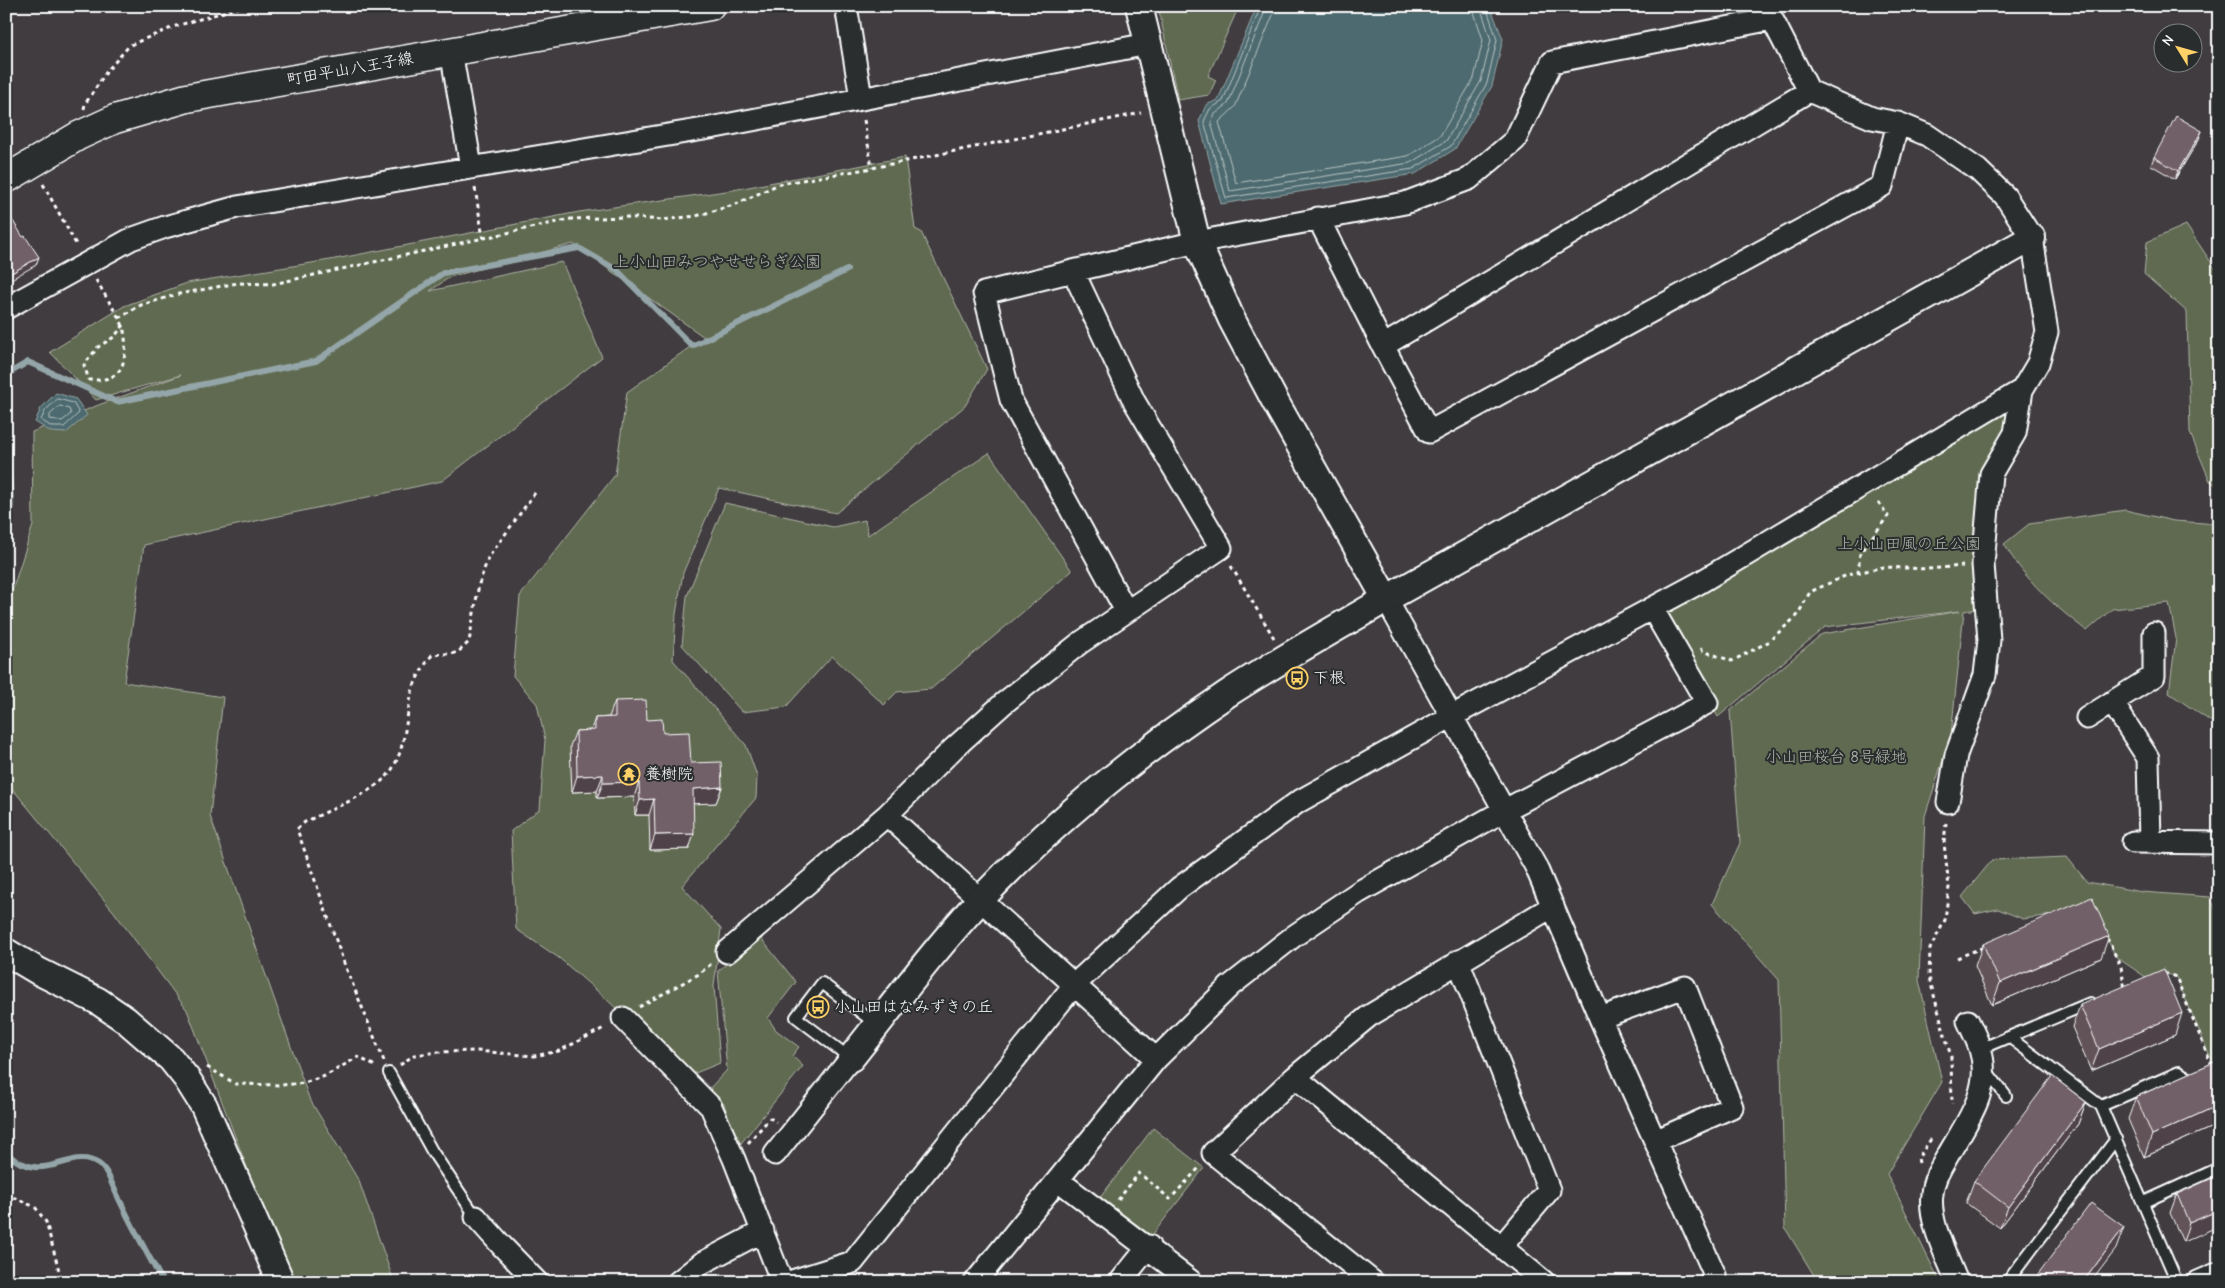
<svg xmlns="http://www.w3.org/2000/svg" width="2225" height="1288" font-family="'Comic Neue','Klee One',sans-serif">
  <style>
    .green { fill: #606a51; stroke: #b0b4a8 }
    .water { fill: #4d6b6f; stroke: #94a6a9 }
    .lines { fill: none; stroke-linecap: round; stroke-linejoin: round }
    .shore { stroke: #b8c4c5; stroke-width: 1 }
    .stream { stroke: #94a6a9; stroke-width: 6 }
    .service-casing { stroke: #fff; stroke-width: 14 }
    .minor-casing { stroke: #fff; stroke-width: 25 }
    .tertiary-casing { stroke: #fff; stroke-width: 30 }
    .secondary-casing { stroke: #fff; stroke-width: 31 }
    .path { stroke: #fff; stroke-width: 3; stroke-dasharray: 4 4; stroke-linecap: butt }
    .service { stroke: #2a2d2e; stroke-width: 10 }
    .minor { stroke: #2a2d2e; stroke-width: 21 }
    .tertiary { stroke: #2a2d2e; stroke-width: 26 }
    .secondary { stroke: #2a2d2e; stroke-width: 28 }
    .wall { fill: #625359; stroke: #fff }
    .shaded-wall { fill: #504349; stroke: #fff }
    .building { fill: #726068; stroke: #fff }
    .labels { text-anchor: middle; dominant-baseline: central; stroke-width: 4; stroke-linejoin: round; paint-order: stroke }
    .street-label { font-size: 16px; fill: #fff; stroke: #2a2d2e }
    .park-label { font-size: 16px; fill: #b0b4a8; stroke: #2a2d2e }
    .poi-label { font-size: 16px; fill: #fff; stroke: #2a2d2e; text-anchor: start }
  </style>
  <rect width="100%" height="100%" fill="#403c3f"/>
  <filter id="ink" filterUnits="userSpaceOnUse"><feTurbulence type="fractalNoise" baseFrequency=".02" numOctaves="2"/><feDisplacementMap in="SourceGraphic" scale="10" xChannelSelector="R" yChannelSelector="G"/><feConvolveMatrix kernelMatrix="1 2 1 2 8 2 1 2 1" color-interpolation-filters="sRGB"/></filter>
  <g filter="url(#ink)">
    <!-- green -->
    <path class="green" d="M1158,6H1239L1208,76L1216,80L1209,95L1178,100Z
      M905,157L915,229L921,232L987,369L965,406L836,513L719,488L683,573L676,614L673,660L746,745L757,776L756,798L682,886L721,929L714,986L720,1063L688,1076L603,996L559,958L516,929L511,831L540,809L545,740L537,704L513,676L520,596L615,475L627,392L704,337L573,244L450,277L430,291L562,262L602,357L442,481L144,545L124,682L223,697L210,816L309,1098L359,1181L394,1282H296L257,1194L187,1010L114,912L6,781V610L33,525L32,432L101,404L181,375L96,400L50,352L124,306L187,283L330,260L579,212L733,190Z
      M2186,225L2219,274V487L2210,481L2190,433L2187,312L2144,274L2147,242Z
      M2018,395L2011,431L1989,468L1984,608L1964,611L1951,735L1925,816L1919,980L1942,1082L1887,1174L1940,1282H1818L1785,1228L1779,980L1712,904L1740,843L1730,711L1822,634L1960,611L1825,627L1718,717L1657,610Z
      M989,453L1072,571L931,689L897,692L884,705L832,656L786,707L742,712L682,645L687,596L725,503L833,527L865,520L868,535Z
      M2125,510L2174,521L2219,524V727L2169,693L2176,638L2169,603L2112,609L2087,631C2053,605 2026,581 2004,544L2029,524Z
      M2067,857L2087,882L2142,892L2210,897L2219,915V1085L2216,1070L2176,977L2167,974L2150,980L2116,957L2107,939L2067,913L2023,919L1998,909L1975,914L1962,897L1992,860Z
      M759,936L796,982L768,1018L776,1030L799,1047L792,1056L803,1066L738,1147L724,1104L707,1091L727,1070L718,971Z
      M1153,1128L1204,1168L1150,1238L1099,1199Z"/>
    <!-- water -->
    <path class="water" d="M1257,6H1490L1503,39L1492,86L1455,149L1415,174L1221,204L1199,121L1206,105L1218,100Z
      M56,393L76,399L87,415L66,433L51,432L35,422L41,408Z"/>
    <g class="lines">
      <!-- shore -->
      <path class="shore" d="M1261,6L1223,101L1210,109L1204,121L1226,198L1413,169L1451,146L1487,83L1497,40L1486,6
        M1267,6L1228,104L1215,114L1211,122L1230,191L1410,163L1446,141L1481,81L1491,40L1480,6
        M1275,6L1273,15L1235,107L1219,122L1236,183L1408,156L1440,136L1474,78L1483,40L1472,6
        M58,399L73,403L79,413L64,427H52L41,420L45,411Z
        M60,406L69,409L71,414L62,421L50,419V415Z"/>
      <!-- stream -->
      <path class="stream" d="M6,375L28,362L117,402L316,361L443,273L579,248L617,270L692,346L847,270
        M6,428L11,506L6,533
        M6,1153C45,1188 70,1145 99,1164C106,1168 110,1179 113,1186C128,1219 145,1250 163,1282"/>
      <!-- service casing -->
      <g class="service-casing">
        <path id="service" d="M2009,1037L2101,1106L2177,1282
          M1980,1049L2090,1003
          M850,1058L796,1017L822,983L876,1024
          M1986,1070L2006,1096
          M389,1073L432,1151L476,1217
          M2101,1106L2179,1072L2187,1077
          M2144,1202L2219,1168
          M2007,1282L2116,1139"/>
      </g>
      <!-- minor casing -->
      <g class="minor-casing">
        <path id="minor" d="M846,6L861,98
          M1766,7L1809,91L1872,118L1898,123L1927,135L1978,170L2005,196L2032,238L2047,332L2038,363L2022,390
          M451,51L471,167
          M1318,218L1383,346L1809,91
          M1073,271L984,293L1011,400L1126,611
          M6,308L131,239L165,227L237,207L710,128L1148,44
          M1383,346L1429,432L1882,186L1898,123
          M1386,599L1536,867L1600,1018L1715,1275L1710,1282
          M2112,702L2148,758L2150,842
          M2087,718L2154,676V633
          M887,815L1156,1059
          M2133,842L2219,843
          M727,952L887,815L954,748L1004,703L1080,643L1221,548L1134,401L1073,271L1197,242L1405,203L1469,179L1515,140L1552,62L1772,19
          M1458,961L1549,1190L1502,1246
          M623,1018L711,1107L734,1159L782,1282
          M1600,1018L1685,987L1732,1107L1655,1141
          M1295,1077L1544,1282
          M775,1154L851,1058
          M1058,1180L1192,1282
          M476,1217L502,1246L537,1282
          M678,1282L702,1263L763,1231
          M789,1282L853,1262L1074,985L1179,888L1298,802L1452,716L1699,583L2022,390L2015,433L1991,474L1983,564L1989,640L1985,675L1956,755L1948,802
          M975,1282L1156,1059L1230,986L1294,936L1359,892L1505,810L1707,703L1652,608
          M1120,1282L1149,1246
          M1373,1282L1213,1153L1295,1077L1369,1016L1553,906
          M1957,1282C1947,1256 1928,1222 1932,1194C1933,1179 1941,1168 1948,1155C1966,1123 1993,1089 1980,1049C1977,1039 1972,1030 1968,1021
          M2198,1282L2219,1273"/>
      </g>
      <!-- tertiary casing -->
      <g class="tertiary-casing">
        <path id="tertiary" d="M1139,6L1197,242L1232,320L1276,403L1386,599
          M6,952L38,971L98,1001L126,1020L171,1059L187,1079L204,1106L281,1282
          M851,1058C893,1005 934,950 980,900C1053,822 1139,753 1227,694C1279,660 1333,630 1386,599L2032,238"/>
      </g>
      <!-- secondary casing -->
      <g class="secondary-casing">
        <path id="secondary" d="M6,179L78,136L115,119L187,98L710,6"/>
      </g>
      <!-- path -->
      <path class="path" d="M84,109L85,104L107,71L130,45L176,26L244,6
        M864,120L872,168
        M43,184L77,246
        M475,188L483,238
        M96,280L119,318
        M124,325L114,337L98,347L84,365L89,380C99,380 112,380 119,371C128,360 127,329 119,318L141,305L179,294L238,283L273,284L571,219L625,217L662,220L696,216L734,205L779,184L872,168L1141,113
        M1231,566L1274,638
        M1858,573L1860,553L1888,516L1877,500
        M1701,648L1703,651L1732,661L1768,642L1797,616L1810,592L1847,575L1884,567L1928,569L1963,566
        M1946,823L1944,843L1949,887L1945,920L1930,949L1929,977L1951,1057L1952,1104
        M2107,938L2121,967L2125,989
        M1957,958L1984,947
        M2164,975L2167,974L2176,977L2212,1066
        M639,1007L699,974L711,964
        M384,1061L344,963L297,829L305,822C327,811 373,793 388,775C406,753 405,719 412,692C416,678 423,667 432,655L457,653L469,642L479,584L488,558L537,490
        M400,1065L414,1055L438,1052L477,1051L534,1056L559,1051L606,1027
        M207,1067L236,1084L282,1085L304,1083L325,1076L358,1057L377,1067
        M748,1143L770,1118L776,1122
        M1919,1163L1918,1158L1931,1139
        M6,1194L35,1207L46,1222L62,1282
        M1118,1200L1139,1173L1170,1199L1199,1168"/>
      <!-- service -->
      <use href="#service" class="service"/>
      <!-- minor -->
      <use href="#minor" class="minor"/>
      <!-- tertiary -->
      <use href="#tertiary" class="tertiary"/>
      <!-- secondary -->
      <use href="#secondary" class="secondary"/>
    </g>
    <!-- wall -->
    <path class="wall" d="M2199,139L2175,179L2151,165L2154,157Z
      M615,701L647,720L663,733L691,763L722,787L716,803H693L689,849L650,850L649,815H635L634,797L597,798V791L572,792L570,746L576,731L591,730L595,718L609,717Z
      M1983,944L2101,958L1992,1005L1975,966Z
      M2080,1005L2175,1035L2091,1071L2072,1027Z
      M2219,1060V1124L2144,1157L2128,1119L2136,1097Z
      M2086,1102L2078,1124L2000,1228L1966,1203L1974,1181Z
      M2219,1175L2183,1242L2170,1213L2177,1194Z"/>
    <!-- shaded-wall -->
    <path class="shaded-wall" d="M2202,131L2199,139L2175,179L2178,171Z
      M39,257L36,265L6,282L8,275Z
      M603,775L597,791L572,792L577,776Z
      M639,782L634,797L597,798L603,783Z
      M722,787L716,803L687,804L693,789Z
      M654,799L649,815H635L640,800Z
      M694,834L689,849L650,850L655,835Z
      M2109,936L2101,958L1992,1005L2000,983Z
      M2182,1013L2175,1035L2091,1071L2099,1049Z
      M2086,1102L2078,1124L2000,1228L2008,1207Z
      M2219,1105V1124L2144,1157L2152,1135Z
      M2219,1210V1226L2183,1242L2189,1223Z
      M2124,1227L2116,1249L2091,1282H2083Z"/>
    <!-- building -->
    <path class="building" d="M2176,116L2202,131L2178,171L2154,157Z
      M6,210L23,237L25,236L39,257L8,275L6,272Z
      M646,700L647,720L662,719L663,733L689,732L691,763L721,762L722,787L693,789L694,834L655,835L654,799L640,800L639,782L603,783V775L577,776L576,731L595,730V718L615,717V701Z
      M2092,897L2109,936L2000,983L1983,944Z
      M2164,969L2182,1013L2099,1049L2080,1005Z
      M2219,1060V1105L2152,1135L2136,1097Z
      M2052,1076L2086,1102L2008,1207L1974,1181Z
      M2219,1175V1210L2189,1223L2177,1194Z
      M2091,1203L2124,1227L2083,1282H2032Z"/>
  </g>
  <!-- icons -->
  <defs>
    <g id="bus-ring" transform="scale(1.125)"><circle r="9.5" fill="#2a2d2e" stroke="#ffd166" stroke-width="1.5"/><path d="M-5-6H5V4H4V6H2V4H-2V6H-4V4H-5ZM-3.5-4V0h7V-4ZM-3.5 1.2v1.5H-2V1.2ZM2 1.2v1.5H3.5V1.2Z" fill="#ffd166"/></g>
    <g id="temple-ring" transform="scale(1.125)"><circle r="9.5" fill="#2a2d2e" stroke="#ffd166" stroke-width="1.5"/><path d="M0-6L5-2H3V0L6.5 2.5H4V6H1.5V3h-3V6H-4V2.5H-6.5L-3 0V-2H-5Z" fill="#ffd166"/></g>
  </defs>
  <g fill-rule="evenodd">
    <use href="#bus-ring" x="1297" y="678"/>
    <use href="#temple-ring" x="629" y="774"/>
    <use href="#bus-ring" x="818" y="1007"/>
  </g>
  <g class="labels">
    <!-- street labels -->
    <g class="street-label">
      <text transform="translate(350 69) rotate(-10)">町田平山八王子線</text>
    </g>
    <!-- park labels -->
    <g class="park-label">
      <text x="717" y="262">上小山田みつやせせらぎ公園</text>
      <text x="1909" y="544">上小山田風の丘公園</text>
      <text x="1836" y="757">小山田桜台 8号緑地</text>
    </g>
    <!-- poi labels -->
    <g class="poi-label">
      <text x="1313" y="678">下根</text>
      <text x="645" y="774">養樹院</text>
      <text x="834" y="1007">小山田はなみずきの丘</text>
    </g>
  </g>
  <!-- margin -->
  <rect width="2225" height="1288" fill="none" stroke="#2a2d2e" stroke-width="25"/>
  <rect x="12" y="12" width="2200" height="1263" fill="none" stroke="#fff" stroke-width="2" filter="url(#ink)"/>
  <!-- north arrow -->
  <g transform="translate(2178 48) rotate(307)"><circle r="24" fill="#2a2d2e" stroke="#7f8182"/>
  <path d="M0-4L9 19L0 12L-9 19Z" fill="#ffd166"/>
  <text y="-8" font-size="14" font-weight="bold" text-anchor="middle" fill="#ffffff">N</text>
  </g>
</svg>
